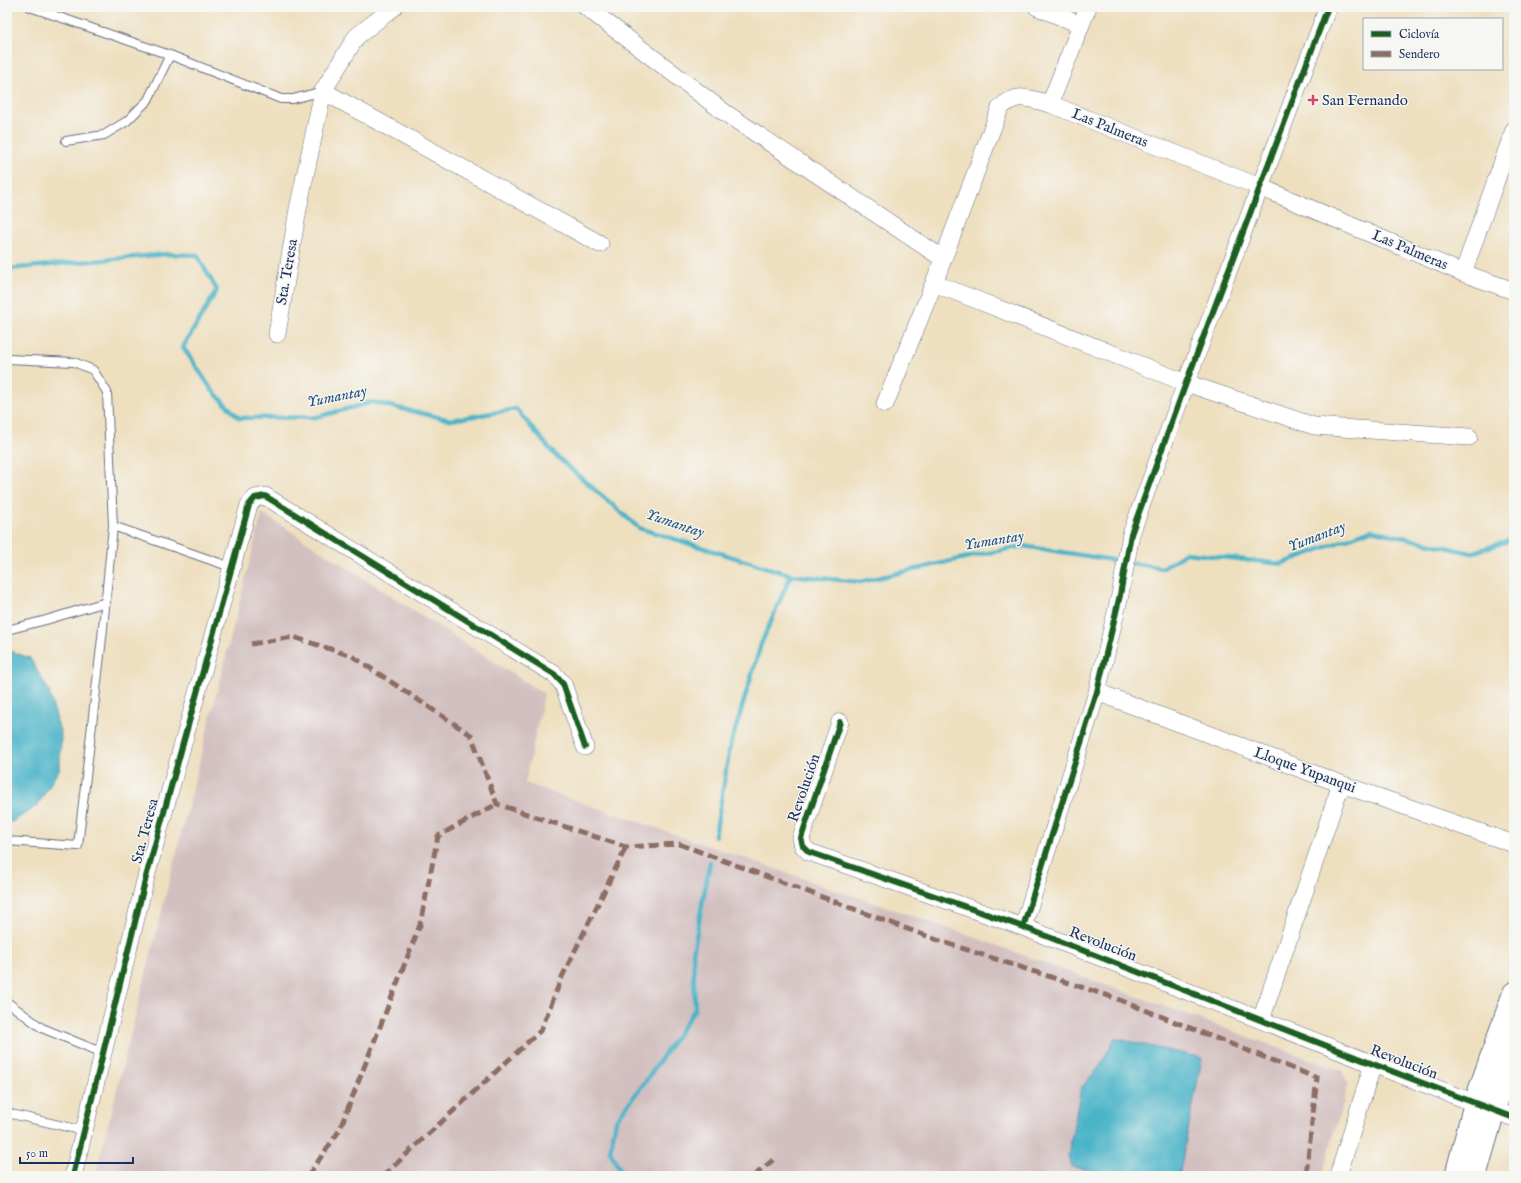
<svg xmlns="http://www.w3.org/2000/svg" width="1521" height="1183" font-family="'IM FELL English',serif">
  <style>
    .industrial { fill: #d2bfc0 }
    .water { fill: #4ab4c8; stroke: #327293 }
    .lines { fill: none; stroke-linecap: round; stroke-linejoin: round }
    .stream { stroke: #4ab4c8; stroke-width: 4.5 }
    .service-casing { stroke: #656d80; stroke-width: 10 }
    .minor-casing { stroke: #656d80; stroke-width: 18 }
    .secondary-casing { stroke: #656d80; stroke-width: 24 }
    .service { stroke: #fff; stroke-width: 8 }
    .minor { stroke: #fff; stroke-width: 17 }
    .secondary { stroke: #fff; stroke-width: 22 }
    .quiet { stroke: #8d6e63; stroke-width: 5; stroke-dasharray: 10 5; stroke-linecap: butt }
    .cycleway-casing { stroke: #f6f6f2; stroke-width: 8 }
    .cycleway { stroke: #1b5e20; stroke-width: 6 }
    .poi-dot { fill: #d1495b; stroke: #f6f6f2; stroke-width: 1.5 }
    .labels { text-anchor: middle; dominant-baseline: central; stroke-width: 3; stroke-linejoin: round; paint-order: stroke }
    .poi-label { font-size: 15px; fill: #1b2f5e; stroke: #f6f6f2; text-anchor: start }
    .street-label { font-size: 15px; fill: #1b2f5e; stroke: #f6f6f2 }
    .water-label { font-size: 16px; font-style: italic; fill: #29577e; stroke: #f6f6f2 }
  </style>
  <rect width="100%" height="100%" fill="#f6f6f2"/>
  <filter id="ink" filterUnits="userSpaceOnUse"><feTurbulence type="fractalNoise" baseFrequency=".025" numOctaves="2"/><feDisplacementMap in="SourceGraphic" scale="8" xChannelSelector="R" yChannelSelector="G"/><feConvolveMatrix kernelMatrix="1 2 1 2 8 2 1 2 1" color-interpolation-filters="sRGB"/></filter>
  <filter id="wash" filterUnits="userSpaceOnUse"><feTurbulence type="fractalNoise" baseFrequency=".012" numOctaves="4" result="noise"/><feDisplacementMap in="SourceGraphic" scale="16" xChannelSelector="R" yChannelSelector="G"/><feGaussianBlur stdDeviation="0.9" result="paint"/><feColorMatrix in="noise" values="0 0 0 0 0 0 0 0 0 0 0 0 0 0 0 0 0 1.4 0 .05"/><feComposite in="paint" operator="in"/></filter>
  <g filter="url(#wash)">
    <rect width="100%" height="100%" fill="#eedfbf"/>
    <!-- industrial -->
    <path class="industrial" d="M262,513L544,694L525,783L968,935L1342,1071L1348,1085L1322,1176H95Z"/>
    <!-- water -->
    <path class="water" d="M7,650L30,658L49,691L61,735L60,768L37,806L14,821L7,823Z
      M1115,1038L1202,1058L1179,1176H1124L1072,1167L1068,1156L1081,1088L1100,1066Z"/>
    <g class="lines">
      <!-- stream -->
      <path class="stream" d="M7,269L167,254L197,255L217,290L183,347L212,390L239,418L317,417L372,402L451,420L516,409L555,455L639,528L791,575L860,582L973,556L1023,546L1163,568L1186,553L1281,564L1371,530L1471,553L1514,539
        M715,836L730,747L761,644L791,575
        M623,1176L610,1151L616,1120L648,1078L695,1009L693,953L710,862"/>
    </g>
  </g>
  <g filter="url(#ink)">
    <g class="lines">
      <!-- service casing -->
      <g class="service-casing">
        <path id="service" d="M30,7L170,55L281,99H293L323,91
          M66,141L104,135L127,121L148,100L170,55
          M7,359L74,362L93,370L107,392L113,526L231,567
          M7,630L46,620L106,602
          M7,841L78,846L102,638L113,526
          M7,1002L42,1028L103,1053
          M7,1113L85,1131"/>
      </g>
      <!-- minor casing -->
      <g class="minor-casing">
        <path id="minor" d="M586,7L724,112L942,258
          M1037,7L1081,25
          M323,91L600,244
          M1050,104L1088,7
          M1463,273L1514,130
          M934,283L1186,383L1314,426L1469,437
          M277,334L298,209L323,91L356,37L394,7
          M885,404L934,283L1000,108C1018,91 1029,99 1050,104L1260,187L1463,273L1514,291
          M1097,692L1341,784L1514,844
          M840,722L801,838L803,846L809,852L1023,927L1373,1064L1514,1118
          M1023,927L1097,692L1120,595L1131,534L1186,383L1328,7
          M1261,1020L1341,784
          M73,1176L146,877L249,505L255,498L265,496L554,674L563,684L585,747
          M1338,1176L1373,1064"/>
      </g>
      <!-- secondary casing -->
      <g class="secondary-casing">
        <path id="secondary" d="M1456,1176L1475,1103L1514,993
          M1475,1176L1494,1110L1514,1049"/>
      </g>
      <!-- service -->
      <use href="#service" class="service"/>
      <!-- minor -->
      <use href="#minor" class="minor"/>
      <!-- secondary -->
      <use href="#secondary" class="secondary"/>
      <!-- quiet -->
      <path class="quiet" d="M251,644L293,637L352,656L471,735L497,804L626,847L679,844L940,941L1112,997L1317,1078L1306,1176
        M308,1176L339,1131L420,925L438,836L497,804
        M383,1176L541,1030L562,977L626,847
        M754,1176L774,1159"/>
      <!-- cycleway casing -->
      <g class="cycleway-casing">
        <path id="cycleway" d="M840,722L801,838L803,846L809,852L1023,927L1373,1064L1514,1118
          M1023,927L1097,692L1120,595L1131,534L1186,383L1328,7
          M73,1176L146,877L249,505L255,498L265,496L554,674L563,684L585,747"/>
      </g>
      <!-- cycleway -->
      <use href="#cycleway" class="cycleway"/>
    </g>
  </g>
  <!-- markers -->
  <path class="poi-dot" d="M1311 94h4v4h4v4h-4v4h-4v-4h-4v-4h4z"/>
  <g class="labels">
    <!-- poi labels -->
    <g class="poi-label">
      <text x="1322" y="100">San Fernando</text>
    </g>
    <!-- street labels -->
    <g class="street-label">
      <text transform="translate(1110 128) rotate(22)">Las Palmeras</text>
      <text transform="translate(1410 250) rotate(23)">Las Palmeras</text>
      <text transform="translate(287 272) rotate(-80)">Sta. Teresa</text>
      <text transform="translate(1305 770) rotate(20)">Lloque Yupanqui</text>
      <text transform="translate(804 788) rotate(-71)">Revolución</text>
      <text transform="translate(145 831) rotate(-75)">Sta. Teresa</text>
      <text transform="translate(1103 944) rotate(21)">Revolución</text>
      <text transform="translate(1404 1062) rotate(21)">Revolución</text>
    </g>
    <!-- water labels -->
    <g class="water-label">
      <text transform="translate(337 397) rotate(-11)">Yumantay</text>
      <text transform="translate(675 524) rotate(19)">Yumantay</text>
      <text transform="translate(1317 537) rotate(-21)">Yumantay</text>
      <text transform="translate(994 541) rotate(-9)">Yumantay</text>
    </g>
  </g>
  <!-- margin -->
  <rect width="1521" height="1183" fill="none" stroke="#f6f6f2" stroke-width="24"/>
  <!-- legend -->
  <rect x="1363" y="18" width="140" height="52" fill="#f6f6f2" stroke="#9ea6b7"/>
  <rect x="1371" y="31" width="20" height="6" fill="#1b5e20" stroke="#9ea6b7"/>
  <text x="1399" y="38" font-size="12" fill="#1b2f5e">Ciclovía</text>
  <rect x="1371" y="51" width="20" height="6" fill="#8d6e63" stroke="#9ea6b7"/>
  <text x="1399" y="58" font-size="12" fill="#1b2f5e">Sendero</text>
  <!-- scale -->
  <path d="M20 1157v6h113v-6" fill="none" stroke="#1b2f5e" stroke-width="2"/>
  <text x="26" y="1157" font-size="12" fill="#1b2f5e" stroke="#f6f6f2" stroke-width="3" paint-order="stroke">50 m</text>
</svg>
